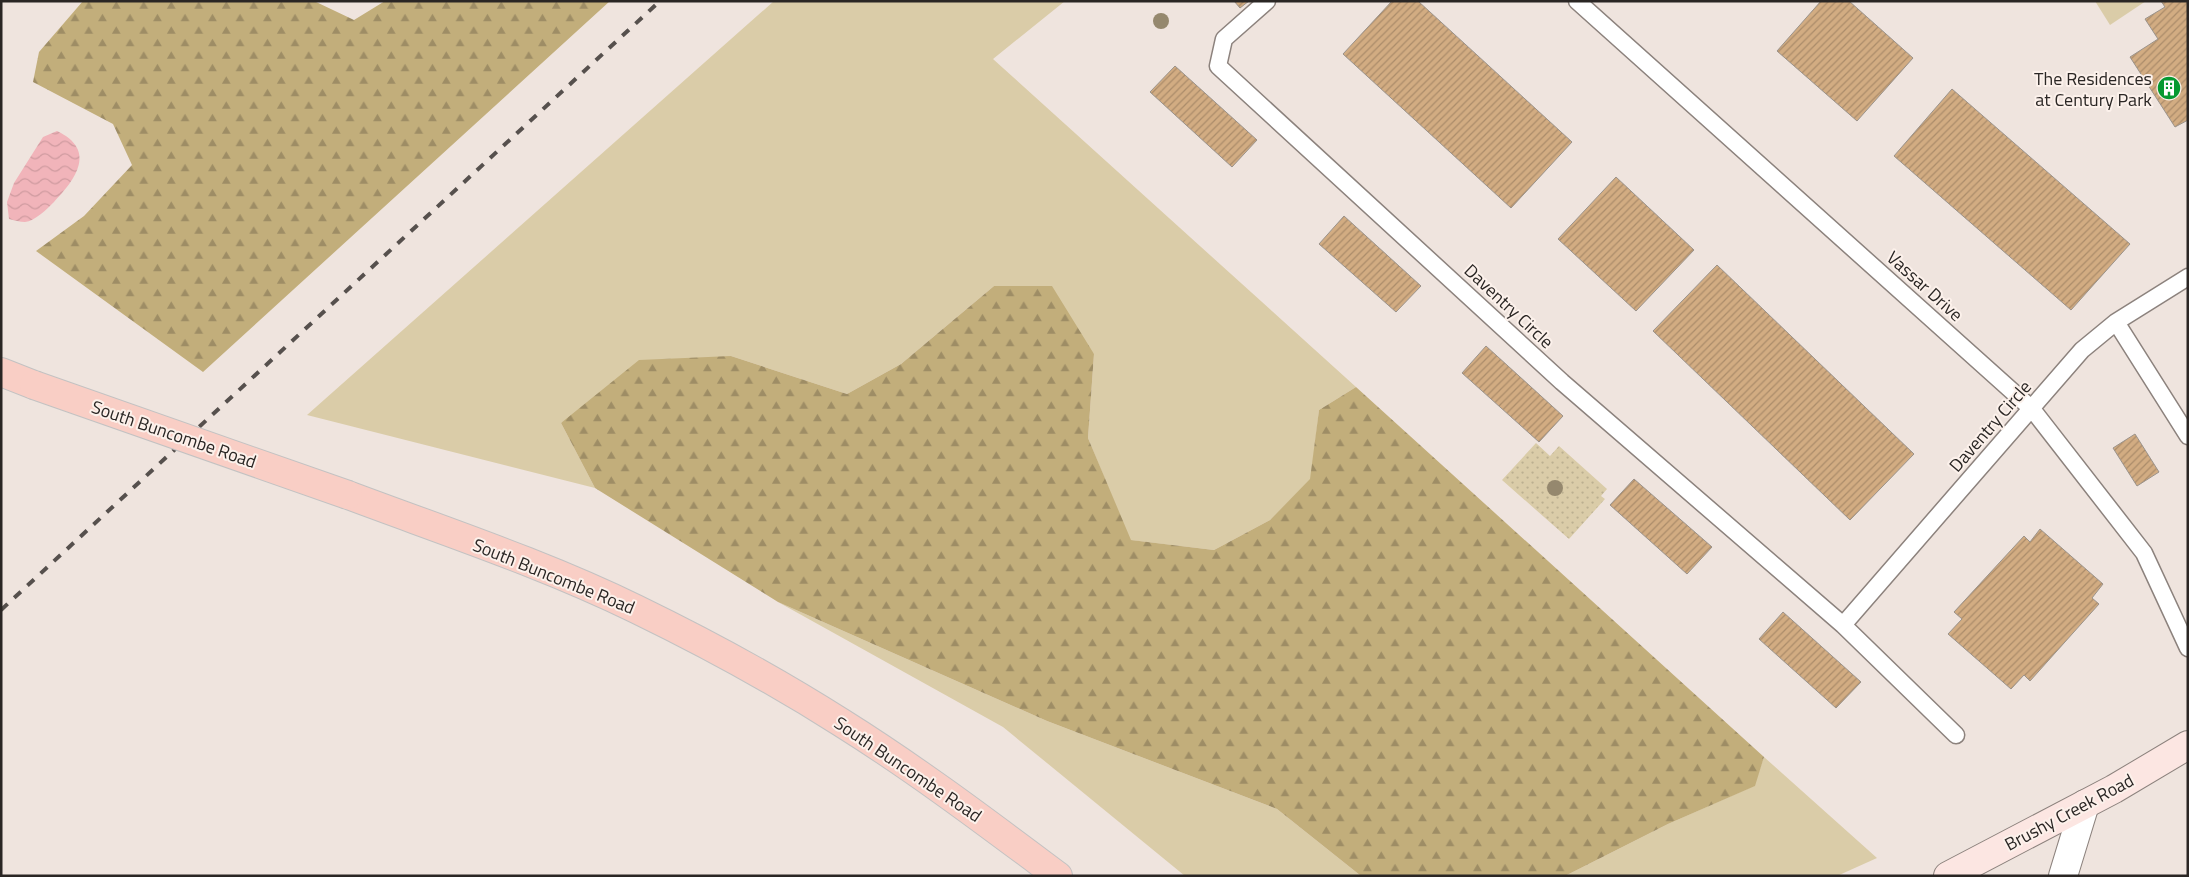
<svg xmlns="http://www.w3.org/2000/svg" width="2189" height="877" font-family="'Titillium Web',sans-serif">
  <style>
    .grass { fill: #dacca8 }
    .forest { fill: url(#forest-firs) }
    .park { fill: url(#park-dots) }
    .water { fill: url(#water-waves) }
    .building { fill: url(#building-hatch); stroke: #9b938b }
    .lines { fill: none; stroke-linecap: round; stroke-linejoin: round }
    .lane-casing { stroke: #8c827d; stroke-width: 19 }
    .street-casing { stroke: #8c827d; stroke-width: 30 }
    .secondary-casing { stroke: #8c827d; stroke-width: 30 }
    .primary-casing { stroke: #c3c2c2; stroke-width: 30 }
    .lane { stroke: #fff; stroke-width: 16 }
    .street { stroke: #fff; stroke-width: 28 }
    .secondary { stroke: #fce6e2; stroke-width: 28 }
    .primary { stroke: #f9cec5; stroke-width: 28 }
    .rail { stroke: #56504d; stroke-width: 4; stroke-dasharray: 9 9; stroke-linecap: butt }
    .primary-bridge-casing { stroke: #c3c2c2; stroke-width: 30; stroke-linecap: butt }
    .primary-bridge { stroke: #f9cec5; stroke-width: 28 }
    .tree { fill: #95886e }
    .labels { text-anchor: middle; dominant-baseline: central; stroke-width: 4; stroke-linejoin: round; paint-order: stroke }
    .poi-label { font-size: 18px; fill: #2a2624; stroke: #fcf1eb; text-anchor: end }
    .street-label { font-size: 18px; fill: #2a2624; stroke: #fcf1eb }
  </style>
  <defs>
    <pattern id="forest-firs" width="22" height="20" patternUnits="userSpaceOnUse" patternTransform="scale(1.25)"><rect width="22" height="20" fill="#c2ae7b"/><path d="M5 1l3.5 6h-7zM16 11l3.5 6h-7z" fill="#9e8d65"/></pattern>
    <pattern id="park-dots" width="8" height="8" patternUnits="userSpaceOnUse" patternTransform="scale(1.25)"><rect width="8" height="8" fill="#dacca8"/><path d="M2 2h.1M6 6h.1" fill="none" stroke="#bbaf90" stroke-width="1.8" stroke-linecap="round"/></pattern>
    <pattern id="water-waves" width="16" height="10" patternUnits="userSpaceOnUse" patternTransform="scale(1.25)"><rect width="16" height="10" fill="#f1b4ba"/><path d="M0 5q4-4 8 0t8 0" fill="none" stroke="#cf9ba0"/></pattern>
    <pattern id="building-hatch" width="6" height="6" patternUnits="userSpaceOnUse" patternTransform="scale(1.25)"><rect width="6" height="6" fill="#d2ac82"/><path d="M-1 1l2-2M0 6l6-6M5 7l2-2" fill="none" stroke="#ab8c6a"/></pattern>
  </defs>
  <rect width="100%" height="100%" fill="#efe4de"/>
  <!-- grass -->
  <path class="grass" d="M774,1H1065L993,59L1356,387L1319,410L1311,479L1270,520L1214,550L1130,540L1088,438L1094,354L994,286L901,364L847,394L731,356L561,423L595,488L307,415Z
    M2095,1H2146L2110,25Z
    M778,602L1047,721L1277,809L1361,876H1185L1003,727Z
    M1764,757L1877,858L1837,876H1565L1668,824L1754,786Z"/>
  <!-- forest -->
  <path class="forest" d="M83,1H314L354,20L385,1H610L203,372L36,251L84,216L132,165L113,124L33,82L39,52Z
    M994,286H1052L1094,354L1088,438L1131,540L1214,550L1270,520L1310,479L1319,410L1356,387L1764,757L1755,786L1668,824L1565,876H1361L1277,809L1047,721L778,602L595,488L561,423L639,360L731,356L847,394L901,364Z"/>
  <!-- park -->
  <path class="park" d="M1536,443L1550,456L1559,446L1607,489L1601,496L1605,499L1569,539L1502,480Z"/>
  <!-- water -->
  <path class="water" d="M57,131C97,150 76,179 54,202C47,209 35,221 25,222C20,222 14,220 9,219L7,202L14,183L43,137Z"/>
  <!-- building -->
  <path class="building" d="M1234,1H1249L1240,8Z
    M1392,1H1418L1572,142L1511,208L1343,54Z
    M1821,1H1849L1913,58L1857,121L1777,51Z
    M2161,1H2188V120L2175,127L2130,57L2158,39L2145,19L2165,7Z
    M1175,66L1257,140L1232,167L1150,92Z
    M1952,89L2130,244L2071,310L1894,156Z
    M1616,177L1694,250L1636,311L1558,239Z
    M1344,216L1421,286L1396,312L1319,244Z
    M1717,265L1914,454L1850,520L1653,331Z
    M1486,346L1563,416L1539,442L1462,373Z
    M2135,434L2159,472L2137,486L2113,448Z
    M1634,479L1712,547L1687,574L1610,505Z
    M2040,529L2103,584L2092,598L2099,604L2030,681L2024,675L2011,689L1948,634L1962,619L1954,612L2024,536L2030,542Z
    M1783,612L1861,682L1836,708L1759,639Z"/>
  <g class="lines">
    <!-- lane casing -->
    <g class="lane-casing">
      <path id="lane" d="M1267,1L1224,39L1218,66L1562,382L1843,625L1956,735
        M1577,1L2032,409L2144,553L2188,648
        M2116,322L2188,436
        M1843,625L2082,350L2116,322L2188,277"/>
    </g>
    <!-- street casing -->
    <g class="street-casing">
      <path id="street" d="M2063,876L2085,804"/>
    </g>
    <!-- secondary casing -->
    <g class="secondary-casing">
      <path id="secondary" d="M1948,876L2114,789L2188,745"/>
    </g>
    <!-- primary casing -->
    <g class="primary-casing">
      <path id="primary" d="M1,372L34,385
        M348,495C444,531 544,564 636,609C706,643 776,681 842,723C917,770 987,823 1058,876"/>
    </g>
    <!-- lane -->
    <use href="#lane" class="lane"/>
    <!-- street -->
    <use href="#street" class="street"/>
    <!-- secondary -->
    <use href="#secondary" class="secondary"/>
    <!-- primary -->
    <use href="#primary" class="primary"/>
    <!-- rail -->
    <path class="rail" d="M1,610L660,1"/>
    <!-- primary-bridge casing -->
    <g class="primary-bridge-casing">
      <path id="primary-bridge" d="M34,385L348,495"/>
    </g>
    <!-- primary-bridge -->
    <use href="#primary-bridge" class="primary-bridge"/>
  </g>
  <!-- trees -->
  <g class="tree">
    <circle cx="1161" cy="21" r="8"/>
    <circle cx="1555" cy="488" r="8"/>
  </g>
  <!-- icons -->
  <defs>
    <g id="building-disc" transform="scale(1.25)"><circle r="9.5" fill="#059931" stroke="#fcf1eb"/><path d="M-4-6H4V6H1V3H-1V6H-4ZM-2.5-4.3h1.7v1.8h-1.7ZM.8-4.3h1.7v1.8H.8ZM-2.5-1h1.7V.8h-1.7ZM.8-1h1.7V.8H.8Z" fill="#fff"/></g>
  </defs>
  <g fill-rule="evenodd">
    <use href="#building-disc" x="2169" y="88"/>
  </g>
  <g class="labels">
    <!-- poi labels -->
    <g class="poi-label">
      <text x="2152" y="78">The Residences<tspan x="2152" dy="21">at Century Park</tspan></text>
    </g>
    <!-- street labels -->
    <g class="street-label">
      <text transform="translate(1925 286) rotate(42)">Vassar Drive</text>
      <text transform="translate(1509 306) rotate(43)">Daventry Circle</text>
      <text transform="translate(1990 426) rotate(-49)">Daventry Circle</text>
      <text transform="translate(174 434) rotate(19)">South Buncombe Road</text>
      <text transform="translate(554 576) rotate(22)">South Buncombe Road</text>
      <text transform="translate(908 769) rotate(34)">South Buncombe Road</text>
      <text transform="translate(2069 812) rotate(-28)">Brushy Creek Road</text>
    </g>
  </g>
  <!-- border -->
  <rect width="2189" height="877" fill="none" stroke="#2a2624" stroke-width="5"/>
</svg>
